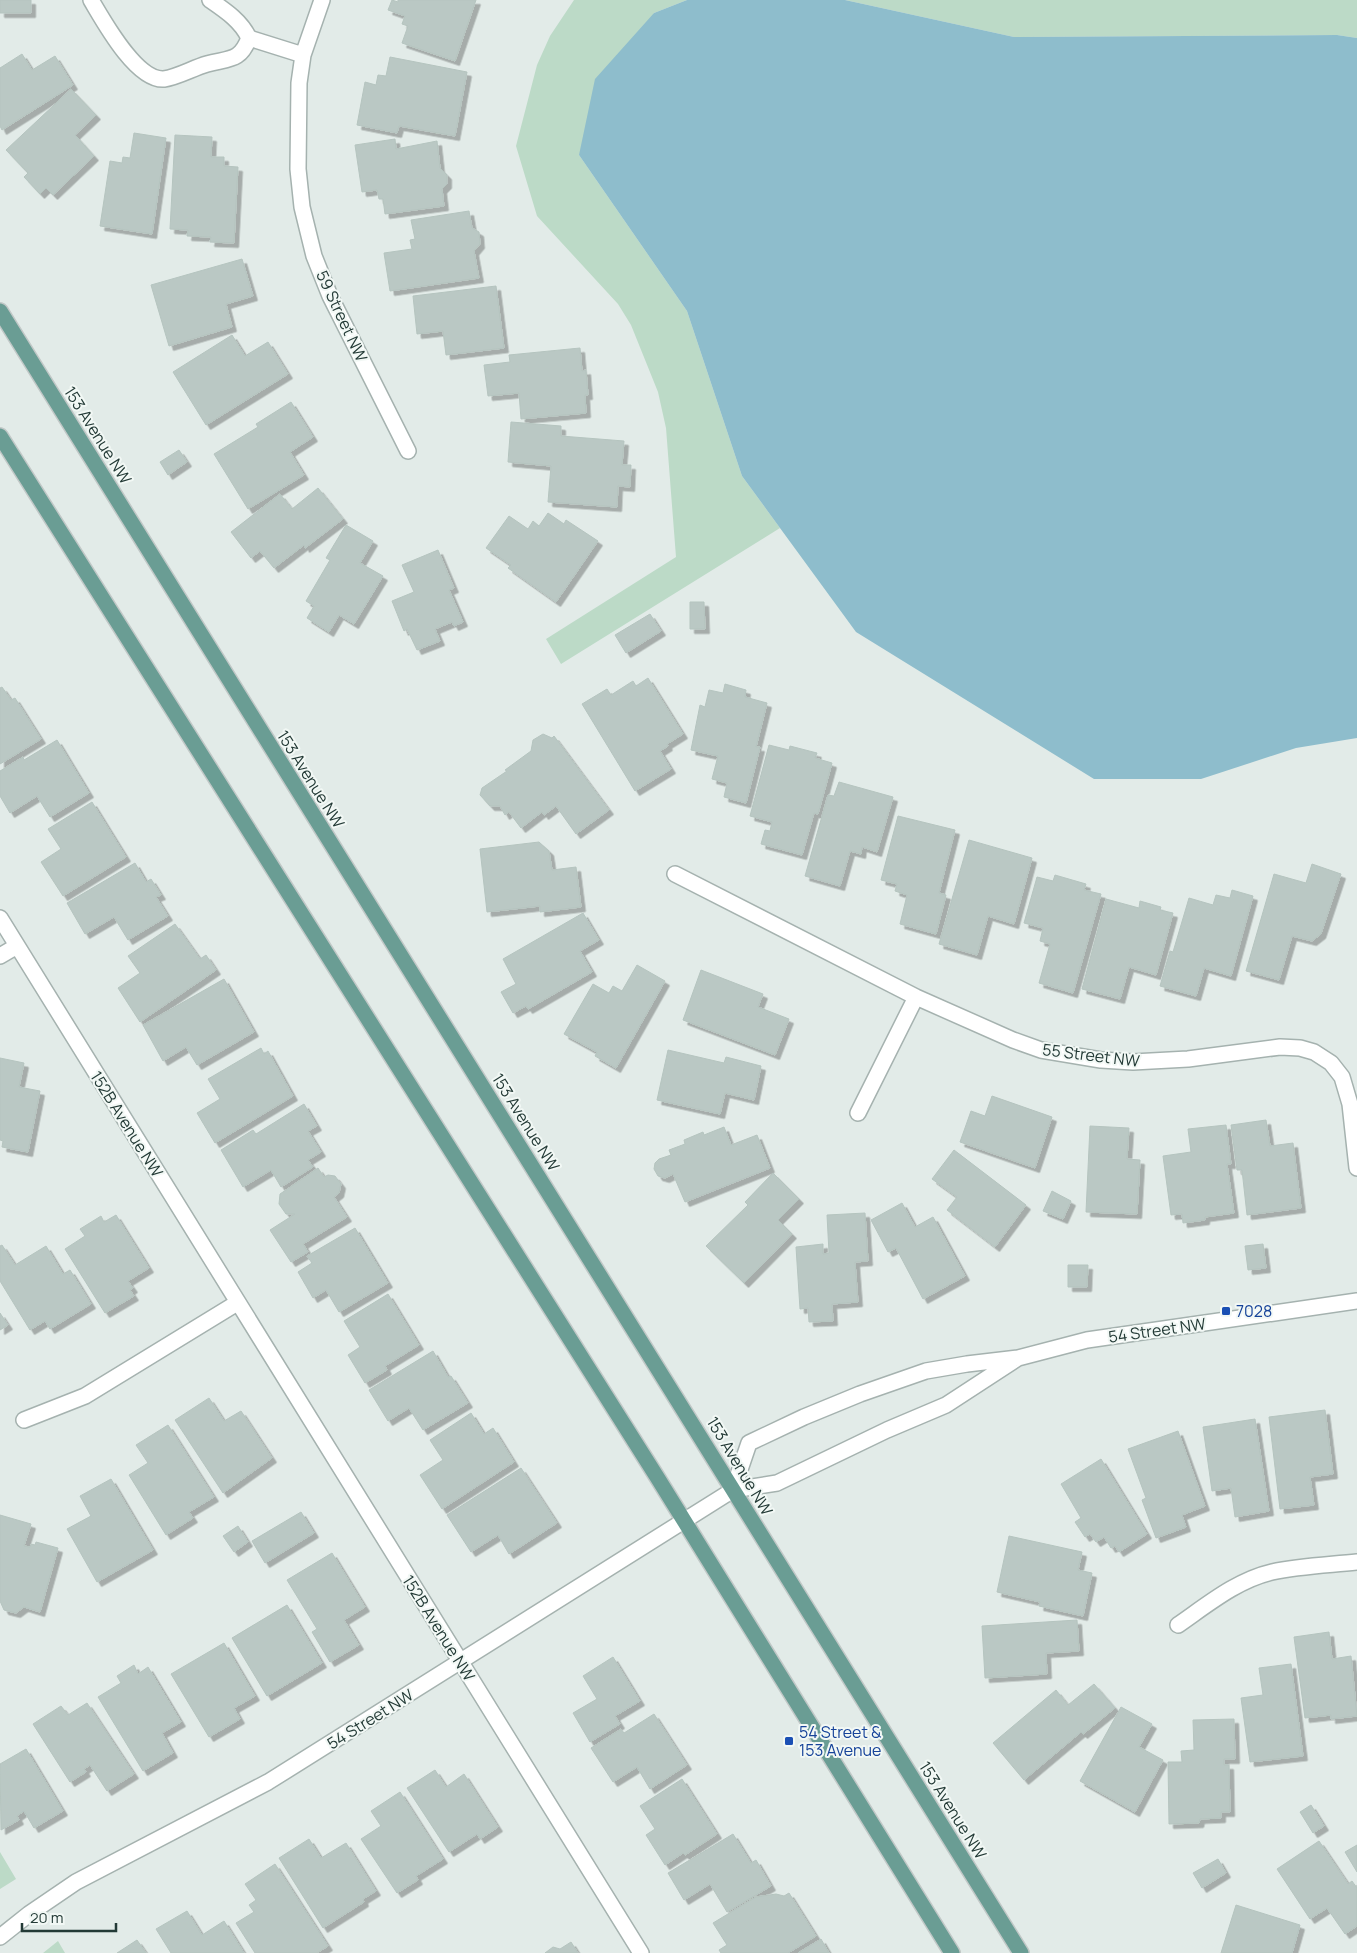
<svg xmlns="http://www.w3.org/2000/svg" width="1357" height="1953" font-family="Manrope,sans-serif">
  <style>
    .green { fill: #bcdac7 }
    .water { fill: #8ebdcc }
    .building { fill: #bac8c4; stroke: #b5c4bf; filter: url(#shadow) }
    .lines { fill: none; stroke-linecap: round; stroke-linejoin: round }
    .minor-casing { stroke: #a5b2af; stroke-width: 18 }
    .major-casing { stroke: #c1c8c7; stroke-width: 18 }
    .minor { stroke: #fff; stroke-width: 15 }
    .major { stroke: #6a9d94; stroke-width: 15 }
    .transit-dot { fill: #1a4fb4; stroke: #f2f8f5; stroke-width: 2 }
    .labels { text-anchor: middle; dominant-baseline: central; stroke-width: 4; stroke-linejoin: round; paint-order: stroke }
    .street-label { font-size: 16px; fill: #233a36; stroke: #f2f8f5 }
    .transit-label { font-size: 16px; fill: #164399; stroke: #f2f8f5; text-anchor: start }
  </style>
  <defs>
    <filter id="shadow"><feDropShadow dx="4.5" dy="4.5" stdDeviation="0" flood-color="#0004"/></filter>
  </defs>
  <rect width="100%" height="100%" fill="#e2ebe8"/>
  <!-- green -->
  <path class="green" d="M574,0H687L654,13L579,155L687,311L742,476L780,528L561,664L546,639L676,557L666,428L658,392L631,325L618,304L537,216L516,146L537,65L550,36Z
    M845,0H1357V38L1337,35L1014,37Z
    M0,1852L16,1879L0,1889Z
    M58,1941L65,1953H43Z"/>
  <!-- water -->
  <path class="water" d="M687,0H845L1014,37L1337,35L1357,38V738L1296,748L1201,779H1094L856,632L742,476L687,311L579,155L595,79L654,13Z"/>
  <!-- building -->
  <path class="building" d="M0,0H31V13H0Z
    M392,0L398,2V0H476L455,61L402,43L408,26L402,24L405,16L388,10Z
    M22,54L32,70L55,56L73,85L2,130L0,126V68Z
    M390,57L467,72L455,136L399,126L397,133L357,125L365,82L376,85L378,75L386,76Z
    M71,89L96,115L75,135L94,156L53,195L46,188L40,194L24,177L28,173L6,150Z
    M134,133L166,138L152,234L100,226L110,161L122,163L123,157L130,158Z
    M175,135L212,137L211,157H224V166L238,167L234,243L210,242L211,237L187,236L188,230L170,229Z
    M395,139L396,149L437,141L440,168L447,175V184L442,189L444,206L385,214L383,199H379L377,190L362,192L355,145Z
    M469,211L472,228L479,232L480,244L474,251L479,278L390,291L384,253L412,249L410,240L415,239L411,220Z
    M242,259L253,296L226,304L232,327L169,346L151,285Z
    M496,286L504,348L446,355L443,331L417,334L413,296Z
    M232,335L245,356L268,342L288,374L206,425L173,372Z
    M580,348L582,371L586,370L588,395H585L586,413L521,419L519,393L488,396L484,365L510,362L509,355Z
    M291,402L313,437L290,452L304,475L248,509L214,454L258,427L256,424Z
    M511,422L561,426V436L624,441L622,465H631L630,487L618,486L617,507L548,502L551,466L508,462Z
    M179,450L187,462L168,475L160,462Z
    M318,488L343,519L305,548L304,545L274,568L260,551L251,558L231,532L280,494L292,509Z
    M548,513L564,524L566,520L598,541L556,602L508,568L511,565L486,548L509,516L528,529L533,521L539,526Z
    M346,525L373,541L360,563L383,576L354,624L339,615L329,632L307,618L314,606L306,601L330,560L326,558Z
    M438,550L454,588L449,590L463,622L454,626L452,622L435,629L440,641L417,650L407,629L404,631L392,601L414,592L402,565Z
    M690,602H704L705,629H690Z
    M650,614L661,631L626,653L615,635Z
    M648,678L683,734L667,744L668,746L660,751L671,769L635,791L582,704L607,689L611,695L633,681L636,686Z
    M725,684L746,690L745,697L767,703L756,747H760L746,803L724,797L727,783L712,779L718,756L691,750L700,705L705,707L709,690L723,693Z
    M2,687L11,700L15,698L41,739L0,764V688Z
    M543,734L552,738L554,736L609,810L576,834L556,806L544,815L542,812L521,828L509,812L505,815L500,806H490L480,795L482,788L507,771L505,770L531,751L533,740Z
    M57,740L89,793L50,817L37,796L10,813L0,796V771L23,757L24,760Z
    M769,745L789,750L790,746L817,753L815,758L832,763L818,814L814,813L802,855L761,844L765,830L770,831L772,822L750,816Z
    M839,782L893,797L877,852L862,847L861,854L850,851L840,886L805,876L828,795L834,796Z
    M92,802L126,857L63,896L41,862L61,849L48,829Z
    M898,816L955,830L939,893L946,895L936,934L900,924L907,895L895,891L897,884L881,880Z
    M969,840L1032,858L1014,924L988,916L977,955L939,944Z
    M539,842L549,851L552,870L576,867L581,907L540,912V906L487,912L480,849Z
    M135,863L146,882L151,879L161,895L156,897L168,916L128,940L114,917L85,934L67,903Z
    M1312,864L1341,874L1321,934L1312,941L1292,936L1279,980L1246,971L1274,874L1306,883Z
    M1055,875L1086,884L1084,890L1101,894L1073,993L1039,983L1050,944L1040,941L1043,928L1024,923L1037,877L1053,881Z
    M1232,890L1253,896L1231,976L1204,968L1196,996L1160,986L1170,951L1173,952L1189,898L1213,905L1216,895L1230,898Z
    M1106,899L1139,908L1140,901L1161,907L1160,910L1173,913L1156,975L1129,967L1120,999L1082,989Z
    M583,913L599,940L580,951L592,972L528,1009L526,1006L513,1013L501,992L516,984L503,959Z
    M175,924L200,959L206,955L216,970L140,1022L118,988L140,973L128,956Z
    M637,965L665,981L616,1068L595,1056L597,1052L564,1034L593,984L609,993L613,986L622,991Z
    M701,970L763,994L758,1007L789,1019L775,1055L683,1020Z
    M224,979L254,1032L197,1065L186,1047L163,1061L143,1025Z
    M261,1048L264,1054L268,1051L293,1096L215,1143L197,1113L220,1099L208,1079Z
    M668,1050L724,1063L726,1057L761,1066L754,1100L725,1093L720,1114L657,1100Z
    M0,1058L24,1063L19,1087L40,1091L28,1152L2,1147L3,1141L0,1140Z
    M992,1096L1052,1117L1035,1168L960,1142L971,1111L985,1116Z
    M304,1104L317,1126L308,1131L321,1152L308,1160L313,1167L281,1187L271,1170L243,1187L221,1150L253,1130L256,1134Z
    M1266,1120L1270,1146L1293,1143L1301,1208L1247,1215L1242,1170H1237L1231,1125Z
    M1226,1125L1231,1164H1227L1234,1213L1205,1217V1220L1183,1223L1182,1214L1171,1215L1163,1156L1191,1152L1188,1129Z
    M1090,1126L1129,1128L1127,1159L1140,1160L1137,1214L1086,1212Z
    M724,1127L731,1145L757,1135L770,1168L685,1202L673,1174L665,1178L658,1176L654,1169L655,1163L659,1159L671,1155L669,1150L685,1144L684,1140L703,1132L704,1135Z
    M954,1150L1026,1205L995,1247L947,1210L957,1197L932,1179Z
    M318,1168L324,1177L328,1175L335,1176L341,1184L339,1193L334,1197L347,1217L303,1244L308,1252L291,1262L270,1230L295,1214H286L279,1204L280,1194Z
    M773,1173L799,1199L778,1220L792,1234L744,1283L706,1246L748,1205L745,1202Z
    M1052,1191L1071,1201L1063,1219L1043,1211Z
    M902,1203L915,1227L933,1217L965,1276L923,1299L896,1248L888,1252L871,1220Z
    M865,1213L868,1261L855,1262L858,1302L832,1304L833,1321L809,1322L808,1308L800,1309L796,1247L823,1244V1254L829,1253L827,1215Z
    M116,1215L149,1268L128,1281L133,1288L130,1290L134,1296L105,1313L65,1249L85,1236L80,1229L101,1216L104,1222Z
    M355,1228L388,1283L339,1312L326,1290L313,1298L298,1272L312,1263L307,1256Z
    M1263,1244L1266,1268L1248,1270L1245,1246Z
    M2,1245L15,1265L46,1246L63,1274L70,1270L91,1304L50,1329L45,1321L30,1330L0,1281V1246Z
    M1068,1265H1088L1087,1287H1068Z
    M388,1294L419,1345L385,1366L387,1370L365,1383L348,1355L360,1347L344,1321Z
    M0,1313L8,1325L0,1330Z
    M433,1351L448,1377L451,1376L468,1403L423,1430L409,1408L388,1421L369,1390Z
    M209,1398L224,1421L241,1411L272,1458L223,1493L175,1420Z
    M1325,1410L1333,1474L1310,1477L1314,1505L1280,1509L1269,1417Z
    M471,1413L484,1434L493,1428L514,1462L442,1509L420,1475L443,1460L430,1440Z
    M1255,1419L1269,1511L1235,1517L1231,1488L1212,1491L1203,1427Z
    M168,1425L214,1497L189,1512L193,1518L166,1535L129,1475L148,1463L136,1445Z
    M1178,1431L1205,1506L1182,1515L1186,1527L1156,1538L1142,1500L1146,1498L1128,1449Z
    M1101,1459L1147,1534L1119,1552L1115,1546L1111,1548L1104,1537L1096,1542L1090,1534L1085,1537L1075,1522L1081,1518L1061,1484Z
    M521,1468L557,1523L509,1554L498,1535L471,1552L447,1515Z
    M111,1479L153,1550L97,1582L67,1529L91,1516L80,1496Z
    M301,1512L314,1533L265,1563L252,1541Z
    M0,1515L31,1524L24,1546L30,1547L31,1544L35,1545L36,1542L58,1548L40,1612L24,1607L16,1613L4,1610L0,1601Z
    M238,1526L248,1542L234,1552L223,1536Z
    M1009,1536L1082,1552L1078,1570L1092,1573L1083,1616L1039,1606L1040,1602L997,1592Z
    M332,1553L365,1607L344,1620L359,1645L330,1662L312,1632L317,1629L287,1580Z
    M287,1605L322,1663L267,1696L232,1638Z
    M1077,1620L1079,1651L1046,1653L1047,1674L985,1678L982,1626Z
    M1329,1632L1332,1659L1351,1656L1357,1716L1331,1719V1715L1305,1718L1294,1637Z
    M224,1643L255,1696L234,1708L240,1719L209,1737L171,1674Z
    M613,1657L640,1701L615,1716L620,1724L590,1742L573,1713L597,1699L583,1676Z
    M1291,1664L1303,1756L1250,1762L1241,1698L1263,1695L1259,1668Z
    M134,1665L138,1674L148,1667L181,1722L162,1733L173,1753L143,1771L98,1697L121,1683L117,1676Z
    M1094,1684L1115,1708L1083,1734L1081,1732L1024,1780L993,1743L1056,1690L1068,1705Z
    M87,1703L134,1774L107,1791L90,1765L84,1769L86,1772L70,1782L33,1724L61,1706L68,1715Z
    M1121,1707L1152,1724L1139,1747L1163,1760L1135,1812L1080,1781Z
    M654,1714L687,1765L650,1789L637,1767L613,1782L591,1748L621,1729L624,1733Z
    M1234,1719L1235,1759H1224V1765H1229L1230,1812H1221V1818L1200,1819L1199,1823L1169,1824L1168,1762H1182L1181,1751L1194,1750L1193,1720Z
    M26,1749L63,1811L34,1828L24,1811L17,1816L19,1820L1,1830L0,1764Z
    M435,1770L446,1787L464,1774L498,1827L480,1839L477,1834L449,1852L407,1788Z
    M682,1779L717,1834L685,1855L683,1853L665,1865L646,1835L655,1829L640,1806Z
    M400,1792L443,1859L416,1876L418,1880L397,1893L361,1839L381,1826L371,1811Z
    M1311,1805L1324,1826L1313,1833L1300,1812Z
    M733,1834L751,1863L756,1860L771,1886L727,1912L710,1884L684,1900L668,1873Z
    M309,1839L321,1858L346,1843L376,1891L363,1899L364,1902L323,1928L279,1858Z
    M1319,1841L1348,1884L1352,1881L1357,1888V1926L1345,1934L1327,1908L1310,1919L1277,1869Z
    M1357,1845V1872L1345,1852Z
    M1218,1859L1226,1873L1202,1888L1193,1873Z
    M275,1864L328,1946L317,1953H255L236,1923L254,1912L249,1905L256,1900L245,1884Z
    M789,1893L816,1936L788,1953H721L719,1950L727,1945L713,1923L756,1897L776,1894L784,1896Z
    M1236,1905L1300,1925L1292,1953H1221Z
    M187,1911L202,1935L224,1921L244,1953H171L156,1929Z
    M821,1939L829,1953H798Z
    M137,1940L146,1953H117Z
    M571,1942L578,1953H545L553,1947L560,1949Z"/>
  <g class="lines">
    <!-- minor casing -->
    <g class="minor-casing">
      <path id="minor" d="M91,0C103,20 136,81 164,79C178,77 193,68 207,64C229,58 240,62 249,38C241,21 226,11 210,0
        M322,0L303,55L299,83L298,169L302,207L314,256L330,296L408,451
        M249,38L303,55
        M675,874L916,997L1013,1040L1041,1050L1101,1060L1133,1062L1188,1059L1280,1047L1300,1048L1314,1052L1331,1063L1342,1077L1350,1104L1357,1168
        M0,918L641,1953
        M0,956L17,946
        M858,1113L916,997
        M24,1420L85,1396L237,1303
        M733,1490L749,1443L804,1417L860,1394L926,1371L967,1364L1018,1358L1087,1340L1357,1301
        M1178,1625C1207,1605 1237,1580 1272,1572C1300,1566 1329,1565 1357,1562
        M0,1937L29,1914L76,1882L268,1782L733,1490L777,1483L887,1430L946,1405L1018,1358"/>
    </g>
    <!-- major casing -->
    <g class="major-casing">
      <path id="major" d="M0,311L1021,1953
        M0,436L657,1477L952,1953"/>
    </g>
    <!-- minor -->
    <use href="#minor" class="minor"/>
    <!-- major -->
    <use href="#major" class="major"/>
  </g>
  <!-- markers -->
  <g class="transit-dot">
    <rect x="1221" y="1306" width="10" height="10" rx="2.5"/>
    <rect x="784" y="1736" width="10" height="10" rx="2.5"/>
  </g>
  <g class="labels">
    <!-- street labels -->
    <g class="street-label">
      <text transform="translate(342 316) rotate(65)">59 Street NW</text>
      <text transform="translate(98 435) rotate(58)">153 Avenue NW</text>
      <text transform="translate(311 779) rotate(58)">153 Avenue NW</text>
      <text transform="translate(1091 1055) rotate(7)">55 Street NW</text>
      <text transform="translate(526 1122) rotate(58)">153 Avenue NW</text>
      <text transform="translate(127 1124) rotate(58)">152B Avenue NW</text>
      <text transform="translate(1157 1330) rotate(-8)">54 Street NW</text>
      <text transform="translate(740 1466) rotate(59)">153 Avenue NW</text>
      <text transform="translate(439 1628) rotate(58)">152B Avenue NW</text>
      <text transform="translate(370 1719) rotate(-32)">54 Street NW</text>
      <text transform="translate(953 1810) rotate(58)">153 Avenue NW</text>
    </g>
    <!-- transit labels -->
    <g class="transit-label">
      <text x="1236" y="1311">7028</text>
      <text x="799" y="1732">54 Street &amp;<tspan x="799" dy="18">153 Avenue</tspan></text>
    </g>
  </g>
  <!-- scale -->
  <path d="M22 1923v8h94v-8" fill="none" stroke="#233a36" stroke-width="2.5"/>
  <text x="30" y="1923" font-size="15" fill="#233a36" stroke="#f2f8f5" stroke-width="4" paint-order="stroke">20 m</text>
</svg>
